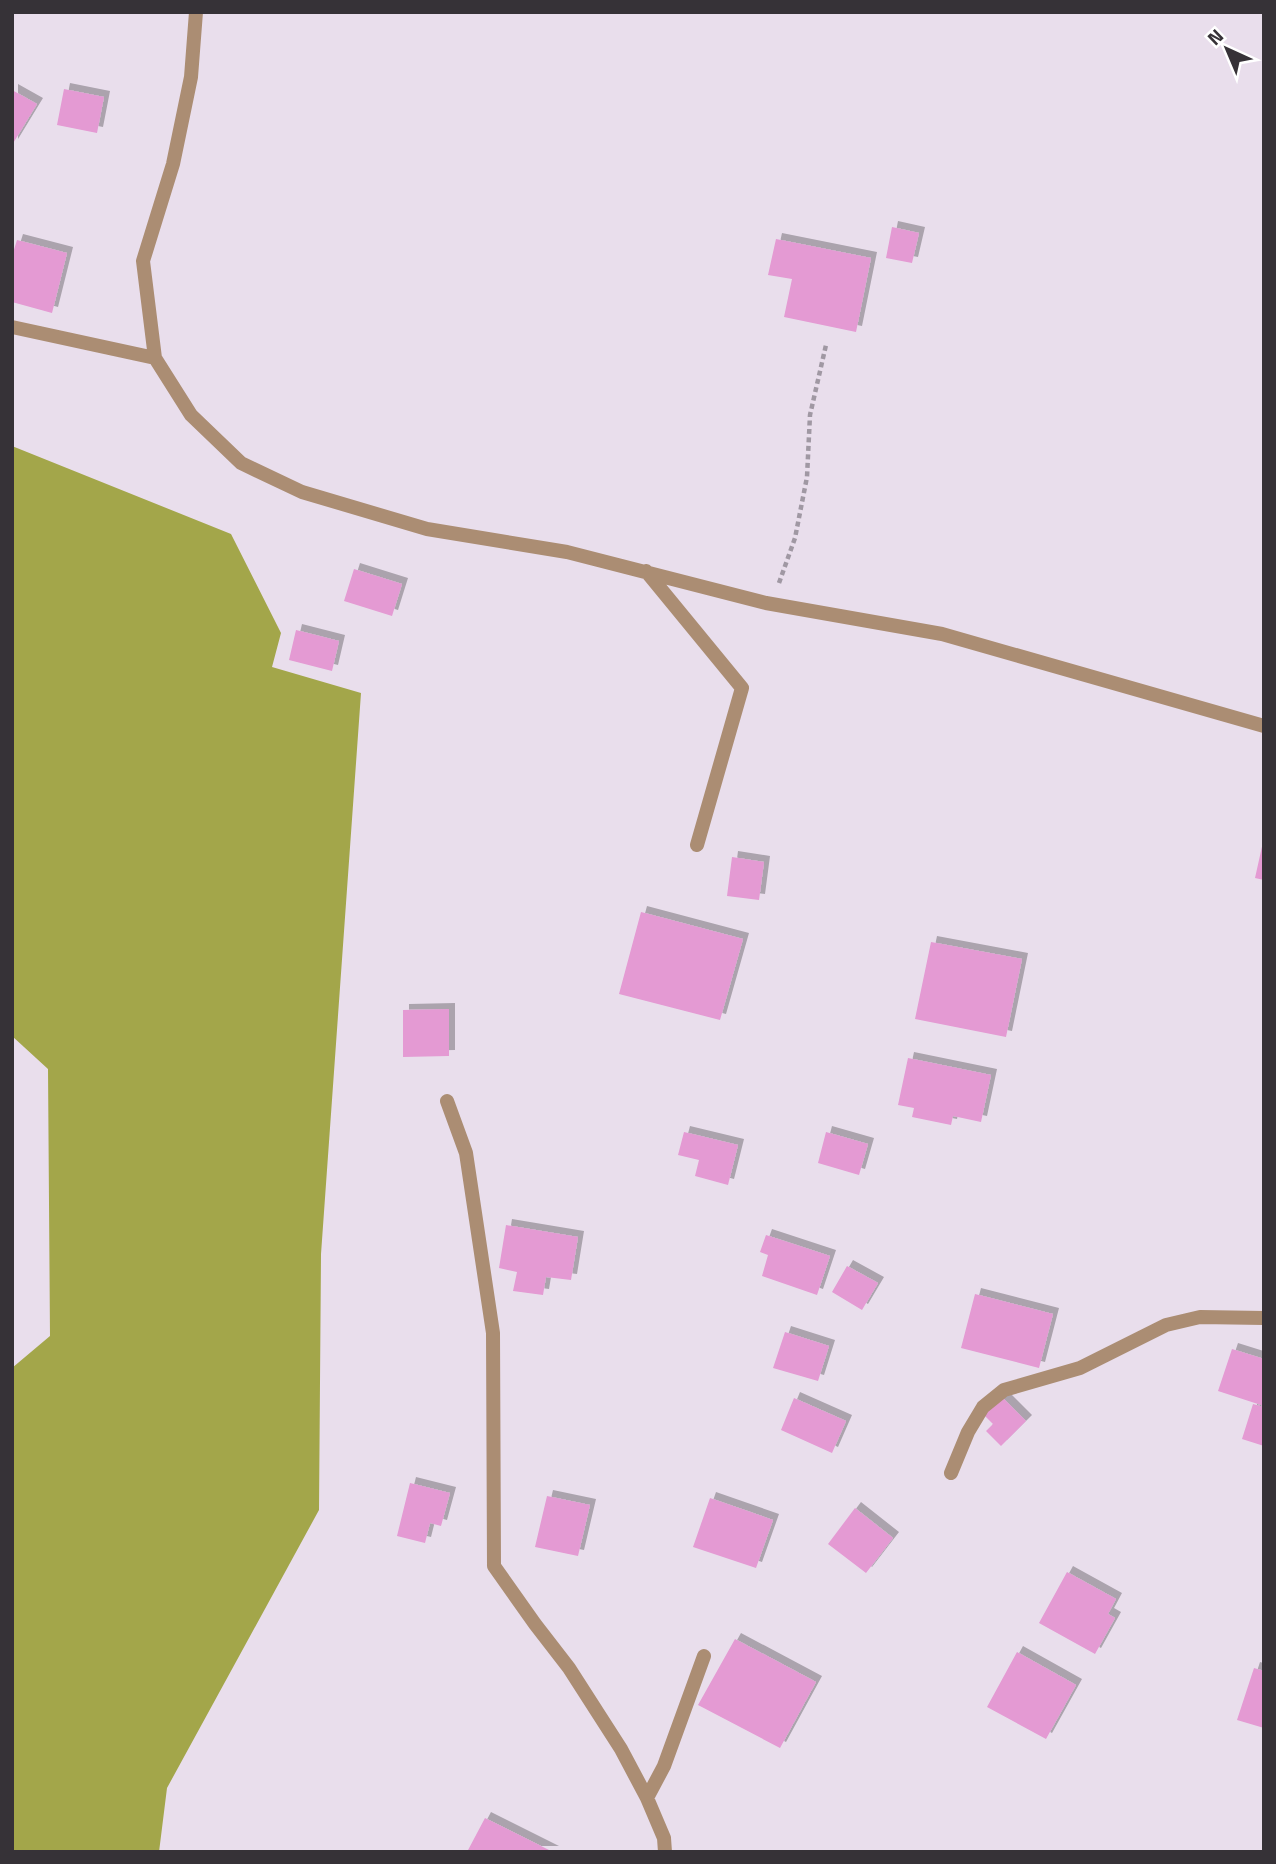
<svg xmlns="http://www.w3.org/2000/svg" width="1276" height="1864" font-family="'Titillium Web',sans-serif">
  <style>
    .forest { fill: #a3a64a }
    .building { fill: #e49ad3; filter: url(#shadow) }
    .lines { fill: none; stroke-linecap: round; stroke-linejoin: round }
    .path { stroke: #a098a3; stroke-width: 4.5; stroke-dasharray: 5 3.5; stroke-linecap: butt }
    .minor { stroke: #ab8d73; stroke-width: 14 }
  </style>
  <defs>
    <filter id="shadow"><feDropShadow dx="6" dy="-6" stdDeviation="0" flood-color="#0004"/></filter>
  </defs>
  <rect width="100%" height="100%" fill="#e9deec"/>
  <!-- forest -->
  <path class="forest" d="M12,446L231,534L281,633L272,667L361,693L321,1254L319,1510L167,1788L159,1852H12V1368L50,1336L48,1069L12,1036Z"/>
  <!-- building -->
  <path class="building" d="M64,89L104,97L97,133L57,125Z
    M12,90L37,104L12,145Z
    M892,227L919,233L912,263L886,258Z
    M776,239L871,258L856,332L784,317L792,279L768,275Z
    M17,240L67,253L52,313L12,302V256Z
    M354,569L402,584L392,616L344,601Z
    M296,630L339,641L332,671L289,660Z
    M1263,842H1264V880L1255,878Z
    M732,857L764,862L759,900L727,896Z
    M641,912L743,939L720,1020L619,994Z
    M931,942L1022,959L1006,1037L915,1019Z
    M449,1009V1056L403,1057V1010Z
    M908,1058L991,1075L981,1122L953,1116L951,1125L912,1117L914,1108L898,1105Z
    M684,1132L738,1145L728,1185L695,1176L699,1160L678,1155Z
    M826,1132L868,1144L859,1175L818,1163Z
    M506,1225L578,1237L571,1280L546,1277L543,1295L513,1291L517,1272L499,1268Z
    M766,1235L830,1256L817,1295L762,1276L768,1255L760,1252Z
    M847,1266L878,1283L862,1310L832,1292Z
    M975,1294L1053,1314L1039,1368L961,1348Z
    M785,1332L829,1346L818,1381L773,1368Z
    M1232,1349L1264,1359V1406L1218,1391Z
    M1001,1396L1026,1421L1001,1446L986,1431L993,1424L983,1414Z
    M794,1398L846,1421L832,1453L781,1430Z
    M1253,1404L1264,1407V1446L1242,1439Z
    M410,1483L450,1493L441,1526L430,1523L425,1543L397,1536Z
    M547,1496L590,1505L578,1556L535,1547Z
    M710,1498L773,1520L756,1568L693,1547Z
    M855,1508L893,1538L866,1573L828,1544Z
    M1067,1572L1116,1599L1108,1614L1115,1618L1095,1654L1039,1623Z
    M735,1639L816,1682L780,1748L698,1705Z
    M1017,1652L1076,1685L1046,1739L987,1707Z
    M1254,1668L1264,1671V1728L1237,1720Z
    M485,1818L553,1852H467Z"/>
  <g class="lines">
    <!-- path -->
    <path class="path" d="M779,583L795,538L807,477L810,415L826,345"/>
    <!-- minor -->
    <path class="minor" d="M196,12L191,77L173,164L143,261L155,358L191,415L241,463L302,492L427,529L567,552L766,603L942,634L1264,726
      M12,327L155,358
      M646,571L742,688L697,845
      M447,1101L466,1153L493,1333L494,1566L535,1624L569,1668L621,1749L647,1798
      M951,1473L968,1432L983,1407L1004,1390L1080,1368L1166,1325L1200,1317L1264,1318
      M665,1852L664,1838L647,1798L664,1766L704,1656"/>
  </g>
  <!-- border -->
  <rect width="1276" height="1864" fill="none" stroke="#363237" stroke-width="28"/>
  <!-- north arrow -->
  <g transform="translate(1227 49) rotate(316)" stroke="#ffffff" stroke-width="5" paint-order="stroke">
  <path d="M0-5L12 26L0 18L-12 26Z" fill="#363237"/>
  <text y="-10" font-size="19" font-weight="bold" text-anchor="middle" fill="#363237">N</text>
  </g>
</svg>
